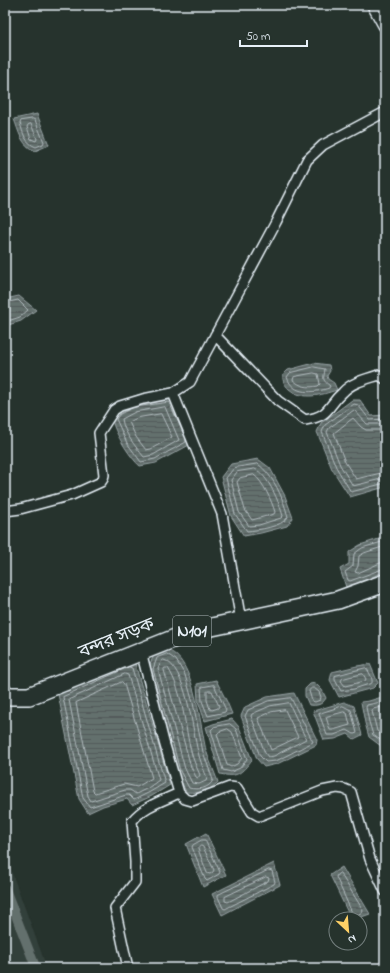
<svg xmlns="http://www.w3.org/2000/svg" width="390" height="973" font-family="'Indie Flower','Noto Sans Bengali',sans-serif">
  <style>
    .built { fill: #333f3a }
    .water { fill: url(#water-rules); stroke: #98a3a5 }
    .lines { fill: none; stroke-linecap: round; stroke-linejoin: round }
    .shore { stroke: #b3bdc0; stroke-width: 1 }
    .canal { stroke: #636f6d; stroke-width: 9 }
    .street-casing { stroke: #e8f1f8; stroke-width: 12 }
    .secondary-casing { stroke: #e8f1f8; stroke-width: 16 }
    .highway-casing { stroke: #e8f1f8; stroke-width: 20 }
    .street { stroke: #26332d; stroke-width: 9 }
    .secondary { stroke: #26332d; stroke-width: 13 }
    .highway { stroke: #26332d; stroke-width: 17 }
    .labels { text-anchor: middle; dominant-baseline: central; stroke-width: 3.5; stroke-linejoin: round; paint-order: stroke }
    .shield { fill: #26332d; stroke: #aeb8bb; stroke-width: 1 }
    .shield-label { font-size: 17px; font-weight: bold; fill: #e8f1f8 }
    .street-label { font-size: 18px; fill: #e8f1f8; stroke: #26332d }
  </style>
  <defs>
    <pattern id="water-rules" width="6" height="5" patternUnits="userSpaceOnUse"><rect width="6" height="5" fill="#636f6d"/><path d="M0 2.5h6" fill="none" stroke="#535a5a"/></pattern>
  </defs>
  <rect width="100%" height="100%" fill="#26332d"/>
  <filter id="ink" filterUnits="userSpaceOnUse"><feTurbulence type="fractalNoise" baseFrequency=".025" numOctaves="2"/><feDisplacementMap in="SourceGraphic" scale="8" xChannelSelector="R" yChannelSelector="G"/><feConvolveMatrix kernelMatrix="1 2 1 2 8 2 1 2 1" color-interpolation-filters="sRGB"/></filter>
  <g filter="url(#ink)">
    <!-- built -->
    <path class="built" d="M5,854L47,968H5Z"/>
    <!-- water -->
    <path class="water" d="M37,114L49,145L35,151C21,145 19,132 14,119Z
      M19,296L36,310L21,321L5,326V299Z
      M314,363L329,365L330,371L327,376L328,379L334,383L337,390C320,395 304,401 289,389C285,385 282,381 283,375L288,370Z
      M170,398L191,444L156,463L140,466C131,459 110,427 112,415L132,404Z
      M352,400H360L371,416L385,415V487L350,497L332,469L317,432L321,423Z
      M258,459L270,468L285,496L293,518L287,526L261,533L244,536L231,516L221,477L231,464Z
      M385,537V571L357,584L346,587L340,569L349,564V552L360,545Z
      M163,650C194,650 200,726 206,750C209,760 214,771 218,782C207,793 201,793 186,792L177,772L148,668L154,655Z
      M134,660L170,785L152,796L132,805L127,799L103,806L88,813L79,799L58,694Z
      M370,664L378,683L373,688L339,697L330,680L332,672L357,666Z
      M216,680L227,702L232,714L205,721L198,701L197,684Z
      M315,683L322,690L326,698C322,705 317,706 309,705L305,696V689L310,684Z
      M294,693L317,740L316,745L277,764L264,767L257,759L241,716L245,707L267,697Z
      M385,696V749L369,737L365,723L361,702L369,701Z
      M344,702L354,706L362,735L354,739L348,734L335,739L324,740L313,711Z
      M232,719L239,727L252,760C241,773 238,778 220,774L206,727L213,724Z
      M206,833L226,875L203,887L186,844Z
      M274,863L280,885L222,915L212,894Z
      M342,867L370,914L356,919H351L330,875Z"/>
    <g class="lines">
      <!-- shore -->
      <path class="shore" d="M33,119L35,120L44,142L43,144L36,147C25,143 23,133 20,123L21,121Z
        M31,124L37,139L36,141L31,139L27,127L28,125Z
        M5,303L18,300L28,310L20,317L5,322
        M314,367L325,369C324,379 321,379 330,386L329,388C314,393 293,396 287,377L290,373Z
        M314,373L318,374L320,384L318,386C308,388 301,387 293,380L294,377Z
        M165,407L179,440L153,455L144,457C135,446 124,433 122,419L135,412Z
        M132,408L120,414L116,419L127,443L141,462L155,459L186,442V439L169,402L135,407
        M161,414L172,437L151,449L146,450L136,437L129,422L137,418Z
        M385,419L370,420L358,405L354,404L325,425L322,432L336,467L351,492L385,483
        M385,424H367L354,410L329,428L327,432L340,465L353,486L385,478
        M385,430H366L361,427L353,418L334,433L345,462L356,479L385,472
        M258,464C274,476 283,498 288,517C282,527 258,530 247,531L235,514L226,478L234,468Z
        M255,469C268,475 279,502 283,516L281,518L259,525L249,526L239,512L231,480L237,472Z
        M254,475C263,481 272,502 275,512L274,514L252,520L245,510L237,482L240,478Z
        M385,541L362,548L354,554L353,566L345,572L348,580L350,581L385,568
        M385,546L364,553L359,556L358,566L355,572L358,573L380,563L385,562
        M167,654L176,660L185,675L193,703L203,752L213,780C209,789 198,790 189,788L180,771L153,669L157,658Z
        M164,660C186,665 193,733 198,752C200,761 204,770 207,778L206,781L199,784L192,783L185,769L158,669L161,662Z
        M129,667L132,668L165,783L150,792L134,800L129,795H126L90,807L83,798L63,697Z
        M165,668H168C184,694 184,726 192,755C194,762 197,768 200,775L198,778L196,777L191,767L164,670Z
        M366,668C369,671 373,679 372,683L354,689L341,691L335,680V676Z
        M125,674L128,675L159,780L148,788L136,794L130,790H125L91,801L88,796L69,700Z
        M363,674L366,679L365,681L345,686L341,681L342,679Z
        M122,682L124,684L152,778L137,787L124,784L95,793L93,791L76,703Z
        M214,685L226,710L225,712L208,716L202,701L201,688L203,687Z
        M312,688H314L319,692L321,697L320,700L315,702L312,701L309,691Z
        M208,691H212L219,706L218,708L212,710L210,709L207,700V692Z
        M291,698L313,742L276,761L266,762L260,756L245,716L248,710L268,701Z
        M385,701L367,705L366,707L369,722L373,735L385,743
        M289,703L306,739L274,756L268,757L265,753L251,716L252,714L270,706Z
        M343,706L351,710L357,733L354,734L347,730L334,735H327L319,714Z
        M385,706L373,709L372,711L377,731L385,737
        M285,710L298,737L271,750L258,718L271,712Z
        M344,712L347,713L350,725L333,730H330L326,717Z
        M230,724L236,729L247,759L240,768L231,772L223,770L211,730L214,727Z
        M228,729L232,732L242,758L237,764L231,767L227,765L217,734L219,732Z
        M202,840H205L220,872L219,874L207,881L205,879L192,847L193,845Z
        M201,846L203,847L214,870L213,872L210,874L207,873L198,849Z
        M269,870L272,871L275,882L274,884L225,909L223,908L218,897V895Z
        M340,873L363,910L362,912L356,916L353,915L336,877L337,875Z
        M266,877L269,878L268,881L228,902L225,901V897Z"/>
      <!-- canal -->
      <path class="canal" d="M5,888L36,968"/>
      <!-- street casing -->
      <g class="street-casing">
        <path id="street" d="M215,335L278,401L305,420C331,416 326,407 343,392C352,382 367,379 379,375L385,379
          M5,511L20,509L72,495L101,482L103,479L104,475L99,433L114,410L120,406L143,399L173,393
          M241,621L222,514L173,393L190,382L276,222L307,160L323,145L385,112
          M179,793L185,799L192,801L230,787L237,788L252,812L259,816L322,791L337,788L344,789L351,792L370,859L385,891
          M128,968L115,908L135,882V862L132,821C144,806 162,801 179,793L164,742L141,651"/>
      </g>
      <!-- secondary casing -->
      <g class="secondary-casing">
        <path id="secondary" d="M374,5L385,25"/>
      </g>
      <!-- highway casing -->
      <g class="highway-casing">
        <path id="highway" d="M5,694L10,696H29L193,631L338,600L385,583"/>
      </g>
      <!-- street -->
      <use href="#street" class="street"/>
      <!-- secondary -->
      <use href="#secondary" class="secondary"/>
      <!-- highway -->
      <use href="#highway" class="highway"/>
    </g>
  </g>
  <g class="labels">
    <!-- shield labels -->
    <rect class="shield" x="173" y="616" width="38" height="30" rx="3"/>
    <g class="shield-label">
      <text x="192" y="631">N101</text>
    </g>
    <!-- street labels -->
    <g class="street-label">
      <text transform="translate(117 639) rotate(-22)">বন্দর সড়ক</text>
    </g>
  </g>
  <!-- margin -->
  <rect width="390" height="973" fill="none" stroke="#26332d" stroke-width="20"/>
  <rect x="10" y="10" width="370" height="953" fill="none" stroke="#e8f1f8" stroke-width="1.5" filter="url(#ink)"/>
  <!-- north arrow -->
  <g transform="translate(348 931) rotate(154)"><circle r="19" fill="#26332d" stroke="#747f7e"/>
  <path d="M0-3L7 15L0 10L-7 15Z" fill="#ffd166"/>
  <text y="-6" font-size="11" font-weight="bold" text-anchor="middle" fill="#e8f1f8">N</text>
  </g>
  <!-- scale -->
  <path d="M240 40v6h67v-6" fill="none" stroke="#e8f1f8" stroke-width="2"/>
  <text x="246" y="40" font-size="12" fill="#e8f1f8" stroke="#26332d" stroke-width="3" paint-order="stroke">50 m</text>
</svg>
